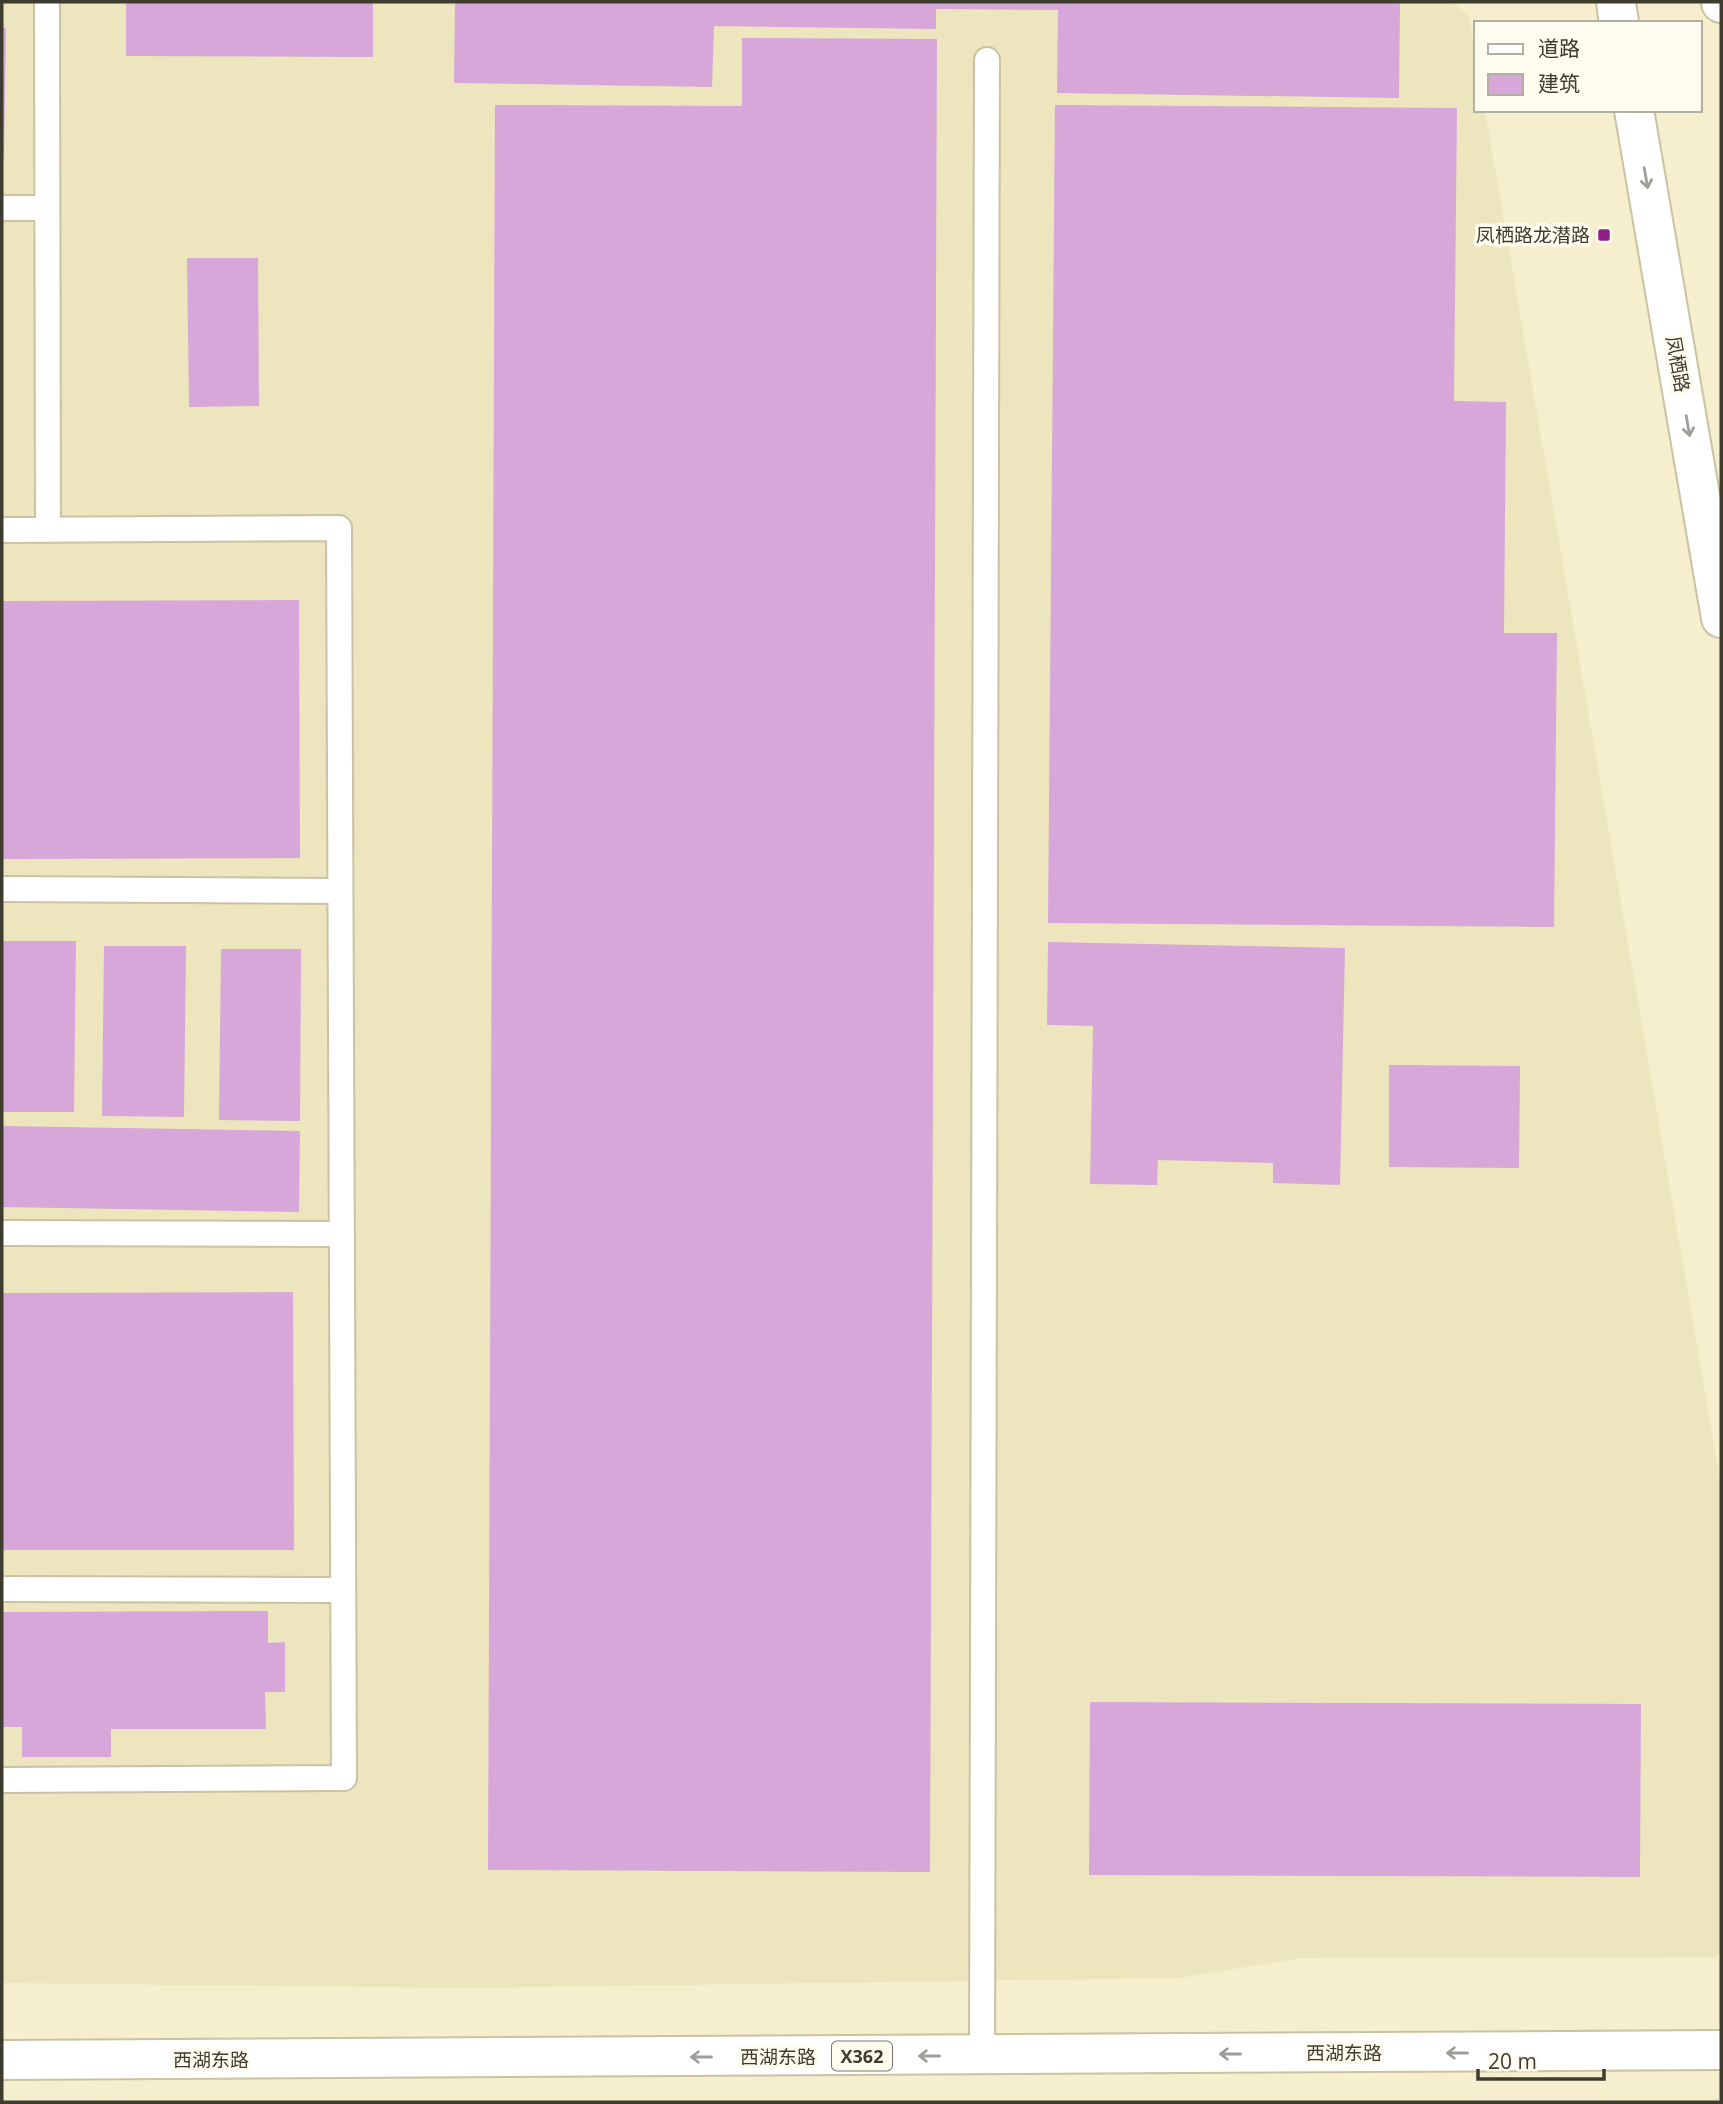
<svg xmlns="http://www.w3.org/2000/svg" width="1723" height="2104" font-family="'Open Sans','Noto Sans SC',sans-serif">
  <style>
    .built { fill: #ece5bd }
    .building { fill: #d7a7d9 }
    .lines { fill: none; stroke-linecap: round; stroke-linejoin: round }
    .lane-casing { stroke: #c9c2a3; stroke-width: 28 }
    .secondary-casing { stroke: #c9c2a3; stroke-width: 42 }
    .primary-casing { stroke: #c9c2a3; stroke-width: 42 }
    .lane { stroke: #fff; stroke-width: 24 }
    .secondary { stroke: #fff; stroke-width: 38 }
    .primary { stroke: #fff; stroke-width: 38 }
    .oneway { stroke: #9e9e97 }
    .poi-dot { fill: #8e2185; stroke: #fefcef; stroke-width: 2.5 }
    .labels { text-anchor: middle; dominant-baseline: central; stroke-width: 7; stroke-linejoin: round; paint-order: stroke }
    .shield { fill: #fefcef; stroke: #787669; stroke-width: 2 }
    .shield-label { font-size: 18px; font-weight: bold; fill: #3e3c2f }
    .poi-label { font-size: 19px; fill: #3e3c2f; stroke: #fefcef; text-anchor: end }
    .street-label { font-size: 19px; fill: #3e3c2f; stroke: #fefcef }
  </style>
  <rect width="100%" height="100%" fill="#f6efce"/>
  <!-- built -->
  <path class="built" d="M2,2H1453L1469,15L1476,58V110H1485L1721,1486V1950L1717,1957L1301,1958L1179,1978L466,1988L2,1983Z"/>
  <!-- building -->
  <path class="building" d="M126,2H373V57L126,56Z
    M455,2H1400L1399,98L1057,93L1058,10L936,9V29L714,26L712,87L454,83Z
    M2,28H6L4,159H2Z
    M742,38L937,39L930,1872L488,1870L495,105L742,106Z
    M1055,105L1457,108L1454,401L1506,402L1504,633H1557L1554,927L1048,923Z
    M187,258H258L259,406L189,407Z
    M299,600L300,858L2,859V601Z
    M2,941H76L74,1112H2Z
    M1048,942L1345,948L1340,1185L1273,1183V1163L1158,1160L1157,1185L1090,1184L1093,1026L1047,1025Z
    M104,946H186L184,1117L102,1116Z
    M221,949H301L300,1121L219,1120Z
    M1389,1065L1520,1066L1519,1168L1389,1167Z
    M2,1126L300,1131L299,1212L2,1207Z
    M293,1292L294,1550H2V1293Z
    M268,1611V1643L285,1642V1692H265L266,1729H111V1757H22V1727H2V1612Z
    M1090,1702L1641,1704L1640,1877L1089,1875Z"/>
  <g class="lines">
    <!-- lane casing -->
    <g class="lane-casing">
      <path id="lane" d="M47,2L48,530
        M2,208H47
        M2,530L339,528L344,1778L2,1780
        M2,889L340,891
        M2,1233L342,1234
        M2,1589L343,1590
        M982,2055L987,60"/>
    </g>
    <!-- secondary casing -->
    <g class="secondary-casing">
      <path id="secondary" d="M1616,2L1619,23
        M1721,2V3
        M1634,110L1721,618"/>
    </g>
    <!-- primary casing -->
    <g class="primary-casing">
      <path id="primary" d="M2,2060L1721,2050"/>
    </g>
    <!-- lane -->
    <use href="#lane" class="lane"/>
    <!-- secondary -->
    <use href="#secondary" class="secondary"/>
    <!-- primary -->
    <use href="#primary" class="primary"/>
  </g>
  <!-- one-way arrows -->
  <defs><path id="oneway-shaft" d="M-6 0H5M1.5-3L5.5 0L1.5 3" fill="none" stroke-width="1.6" stroke-linecap="round" stroke-linejoin="round" transform="scale(1.75)"/></defs>
  <g class="oneway">
    <use href="#oneway-shaft" transform="translate(1646 178) rotate(80)"/>
    <use href="#oneway-shaft" transform="translate(1688 426) rotate(80)"/>
    <use href="#oneway-shaft" transform="translate(1457 2053) rotate(180)"/>
    <use href="#oneway-shaft" transform="translate(1230 2054) rotate(180)"/>
    <use href="#oneway-shaft" transform="translate(929 2056) rotate(180)"/>
    <use href="#oneway-shaft" transform="translate(701 2057) rotate(180)"/>
  </g>
  <!-- markers -->
  <rect class="poi-dot" x="1597" y="228" width="14" height="14" rx="3.5"/>
  <g class="labels">
    <!-- shield labels -->
    <rect class="shield" x="832" y="2041.5" width="60" height="29" rx="5"/>
    <g class="shield-label">
      <text x="862" y="2056">X362</text>
    </g>
    <!-- poi labels -->
    <g class="poi-label">
      <text x="1590" y="235">凤栖路龙潜路</text>
    </g>
    <!-- street labels -->
    <g class="street-label">
      <text transform="translate(1678 364) rotate(80)">凤栖路</text>
      <text x="1344" y="2053">西湖东路</text>
      <text x="778" y="2057">西湖东路</text>
      <text x="211" y="2060">西湖东路</text>
    </g>
  </g>
  <!-- border -->
  <rect width="1723" height="2104" fill="none" stroke="#3e3c2f" stroke-width="7"/>
  <!-- legend -->
  <rect x="1474" y="21" width="228" height="91" fill="#fefcef" stroke="#b1afa2" stroke-width="2"/>
  <rect x="1488" y="44" width="35" height="10" fill="#ffffff" stroke="#b1afa2" stroke-width="2"/>
  <text x="1538" y="56" font-size="21" fill="#3e3c2f">道路</text>
  <rect x="1488" y="74" width="35" height="21" fill="#d7a7d9" stroke="#b1afa2" stroke-width="2"/>
  <text x="1538" y="91" font-size="21" fill="#3e3c2f">建筑</text>
  <!-- scale -->
  <path d="M1478 2069v10h126v-10" fill="none" stroke="#3e3c2f" stroke-width="3.5"/>
  <text x="1488" y="2069" font-size="21" fill="#3e3c2f" stroke="#fefcef" stroke-width="5" paint-order="stroke">20 m</text>
</svg>
